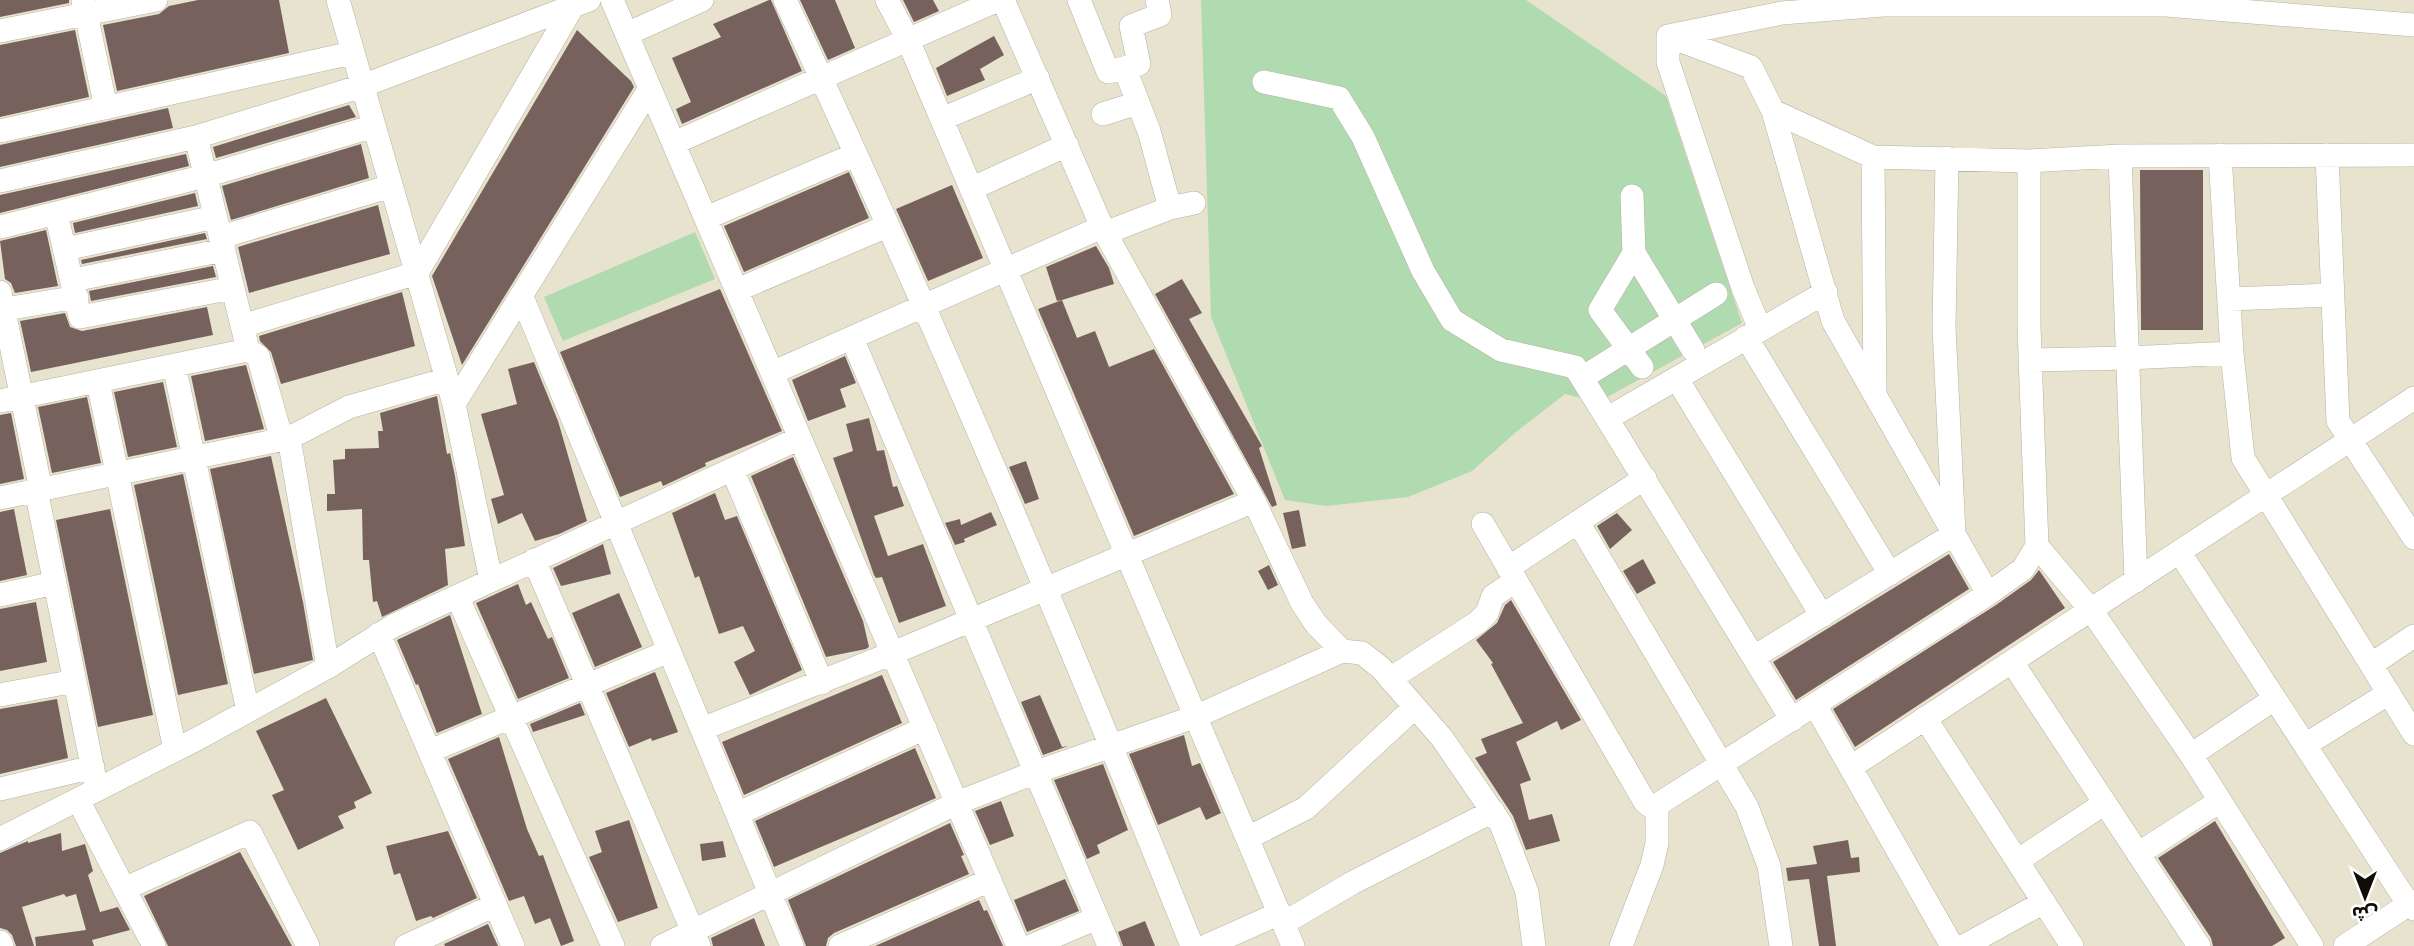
<svg xmlns="http://www.w3.org/2000/svg" width="2414" height="946" font-family="'Titillium Web','Noto Sans Arabic',sans-serif">
  <style>
    .green { fill: #b0dab0 }
    .building { fill: #77615d }
    .lines { fill: none; stroke-linecap: round; stroke-linejoin: round }
    .minor-casing { stroke: #b6b39e; stroke-width: 24 }
    .minor { stroke: #fff; stroke-width: 23 }
  </style>
  <rect width="100%" height="100%" fill="#e7e3ce"/>
  <!-- green -->
  <path class="green" d="M1201,0H1526L1666,96L1742,323L1598,402L1565,394L1516,432L1472,471L1408,497L1326,506L1285,500L1211,317Z
    M695,232L715,279L563,341L544,297Z"/>
  <!-- building -->
  <path class="building" d="M0,0H69V3L0,17Z
    M198,0H279L289,53L117,91L103,25L159,14L169,6Z
    M769,0H771L802,71L682,124L676,109L691,102L672,58L721,37L713,24Z
    M800,0H835L855,48L828,60Z
    M903,0H933L939,11L914,22Z
    M75,30L89,97L0,117V45Z
    M577,30L631,81L634,87L462,365L432,276Z
    M994,36L1004,55L980,69L985,80L947,96L936,68Z
    M349,105L356,117L216,158L213,147Z
    M168,108L173,128L0,167V145Z
    M361,144L369,178L231,220L222,186Z
    M186,154L189,166L0,213V195Z
    M2140,170H2203V330H2141Z
    M849,172L869,218L744,272L724,226Z
    M952,185L983,258L928,281L896,209Z
    M195,193L198,206L75,233L73,223Z
    M378,205L390,254L249,293L238,247Z
    M46,230L58,286L15,293L11,283L5,279L0,241Z
    M205,233L207,239L82,264L81,260Z
    M1096,246L1109,268L1114,284L1062,300L1077,338L1095,331L1109,367L1154,349L1234,494L1134,536L1038,309L1062,300L1057,301L1046,267Z
    M213,266L216,277L91,301L89,291Z
    M1182,279L1202,313L1189,319L1262,446L1259,448L1277,505L1272,507L1155,294Z
    M720,289L782,431L705,463L706,466L663,486L661,481L620,497L560,352Z
    M402,292L415,346L281,384L271,352L260,341L259,336Z
    M207,307L213,335L31,372L20,321L65,313L70,327L82,331Z
    M845,356L856,383L840,389L846,407L808,421L792,380Z
    M534,362L558,421L587,521L559,534L535,541L522,513L498,524L491,499L504,495L481,414L517,404L508,369Z
    M246,365L264,429L205,441L191,376Z
    M163,382L177,447L128,457L114,392Z
    M437,396L447,454L450,453L455,476L465,546L445,549L448,585L382,617L377,601L373,602L369,560H363L362,509L327,511V494H335L333,460L345,459V449L379,448L378,431H383L380,413Z
    M87,397L101,463L52,473L38,407Z
    M11,413L24,479L0,484V415Z
    M869,418L877,451L884,450L893,487L897,486L904,506L874,516L888,556L923,544L946,606L899,623L882,577L876,578L874,575L833,458L853,451L846,424Z
    M271,456L303,602L313,660L254,674L210,469Z
    M793,457L863,621L869,647L866,649L826,657L751,476Z
    M1026,461L1039,499L1025,504L1009,467Z
    M183,474L228,684L178,695L134,485Z
    M715,493L725,520L737,516L802,670L750,695L734,662L755,651L743,626L719,634L699,576L695,578L672,513Z
    M14,509L27,575L0,581V512Z
    M110,509L153,715L98,727L56,520Z
    M1299,510L1306,546L1292,549L1283,513Z
    M991,512L997,525L964,539L965,542L955,545L945,523L960,519L961,525Z
    M1617,513L1632,530L1610,549L1597,526Z
    M603,544L611,574L561,586L553,568Z
    M1949,554L1969,589L1796,700L1773,662Z
    M1643,559L1656,583L1637,594L1623,571Z
    M1269,565L1278,585L1268,590L1258,571Z
    M2039,570L2065,608L1855,747L1833,709L1996,605L2031,580Z
    M518,584L526,605L531,602L548,639L552,637L569,678L518,699L476,603Z
    M619,593L642,647L595,667L572,613Z
    M1511,600L1581,720L1561,730L1557,721L1516,742L1531,780L1520,784L1529,820L1552,814L1560,841L1526,850L1513,816L1475,758L1487,753L1481,739L1523,723L1491,664L1493,663L1476,640L1497,623L1505,605Z
    M36,602L47,662L0,671V609Z
    M450,615L482,714L437,733L418,684L416,685L397,640Z
    M655,672L678,732L652,741L651,738L629,747L606,693Z
    M882,675L902,723L744,795L722,742Z
    M1040,695L1062,747L1068,746L1043,755L1021,702Z
    M326,698L372,793L354,802L356,808L338,816L344,828L298,850L272,795L284,790L256,731Z
    M57,699L68,758L0,774V709Z
    M580,703L585,715L533,732L530,724Z
    M1184,735L1192,766L1200,763L1221,813L1206,820L1200,807L1158,825L1129,754Z
    M499,737L527,829L539,856L543,855L574,941L561,946L550,918L535,924L524,896L509,901L448,759Z
    M915,748L936,798L774,867L755,821Z
    M1103,764L1128,830L1097,845L1100,853L1087,859L1054,780Z
    M1001,801L1014,836L990,845L975,811Z
    M629,820L658,908L618,922L589,857L602,852L595,831Z
    M2215,821L2285,938L2272,946H2213L2211,938L2158,858Z
    M950,823L964,855L961,856L969,874L834,933L828,938L826,946H806L788,900Z
    M448,831L477,898L433,918L431,916L416,921L400,873L394,875L386,846Z
    M61,833L62,851L85,844L93,871L88,875L100,912L118,907L130,930L92,940L94,946H36L35,937L86,930L76,894L66,897L64,894L22,907L34,946H16L12,935L7,930L0,928V853L28,841V843Z
    M1848,840L1851,858L1859,857L1860,872L1827,876L1836,946H1819L1809,879L1788,881L1786,868L1817,864L1813,846Z
    M723,841L726,857L702,861L700,844Z
    M240,852L292,946H168L144,896Z
    M1065,879L1079,911L1027,932L1014,900Z
    M979,900L984,911L987,910L1003,946H875Z
    M754,918L765,946H713L711,938Z
    M1145,921L1155,946H1123L1118,932Z
    M488,924L498,946H445L444,944Z"/>
  <g class="lines">
    <!-- minor casing -->
    <g class="minor-casing">
      <path id="minor" d="M83,0L106,108
        M338,0L454,404L491,580
        M612,0L1018,946
        M785,0C930,311 1065,628 1192,946
        M887,0L908,40L1293,946
        M1079,0L1108,72L1139,64L1131,26L1160,15L1157,0
        M0,31L156,0
        M627,34L702,0
        M1668,36L1751,67L1773,111
        M1125,69L1149,131L1170,208
        M1264,82L1339,98L1363,137L1423,271L1452,320L1501,350L1575,367L1611,425
        M1103,114L1138,103
        M942,119L1038,78
        M0,131L352,53
        M674,143L998,0
        M2220,155L2232,353L2243,458L2414,734
        M2327,155L2338,421L2414,538
        M2120,156L2136,581
        M1873,157L1875,392
        M0,181L196,137L362,86L589,0
        M971,189L1067,145
        M1632,196L1634,253L1693,350
        M56,213L80,317L233,288
        M706,218L856,154
        M0,227L205,176L374,126
        M1102,227L1254,501L1302,603L1316,624L1342,651L1362,653L1381,668L1442,738L1501,824L1527,892L1534,946
        M1105,233L1170,208L1194,203
        M221,237L391,186
        M65,249L215,217
        M1634,253L1600,310L1642,367
        M73,280L224,250
        M737,290L887,226
        M0,292L41,490
        M522,297L792,946
        M2229,299L2331,295
        M0,310L77,297
        M242,326L417,273L573,6
        M1760,329L1743,288L1668,62V36L1782,13L1883,5H2166L2414,25
        M1746,337L1890,574
        M852,338L1109,946
        M248,350L258,356L282,440
        M2030,360L2128,358L2232,353
        M174,365L248,711
        M772,373L1102,227L1003,0
        M1582,378L1716,294
        M1677,379L1822,616
        M98,382L175,750
        M0,401L248,350L196,137
        M454,404L650,88
        M289,438L328,667
        M732,469L822,683
        M36,490L97,790
        M0,498L289,438L349,407L447,379
        M1578,522L1747,807L1769,866L1781,946
        M1483,524L1645,802L1650,806L1657,805L1988,594L2023,569L2037,546L2029,327V161
        M2037,546L2091,610L2191,755L2312,946
        M2180,553L2409,905L2414,909
        M534,560L699,946
        M1508,568L1645,478
        M1988,594L1833,321L1773,111L1873,157L2029,161L2120,156L2414,155
        M0,595L55,583
        M457,596L613,946
        M379,634L513,946
        M1754,657L1954,534L1944,327L1947,158
        M2012,662L2199,946
        M2372,664L2414,636
        M1390,679L1478,622L1487,613L1493,596L1515,581
        M0,695L75,681
        M1815,705L1952,946
        M1925,718L2072,946
        M1792,720L1611,425V419L1615,414L1826,292
        M702,729L893,653L1254,501
        M2305,745L2389,693
        M430,751L669,651
        M2191,755L2274,699
        M1851,767L2414,398
        M0,789L93,767
        M78,800L154,946
        M737,814L925,728
        M1248,838L1306,808L1415,707
        M0,839L197,739L328,667L393,626L800,438
        M2138,854L2220,801
        M2017,861L2105,803
        M124,889L250,832L308,946
        M1284,923L1352,883L1493,811
        M0,942L2,946
        M406,946L495,905
        M662,946L957,803L1036,772L1197,716L1342,651
        M840,946L990,880
        M1031,946L1097,918
        M1206,946L1280,913
        M1621,946L1652,865L1657,843V805
        M1964,946L2044,902
        M2345,946L2414,901"/>
    </g>
    <!-- minor -->
    <use href="#minor" class="minor"/>
  </g>
  <!-- north arrow -->
  <g transform="translate(2365 897) rotate(180)" stroke="#ffffff" stroke-width="5" paint-order="stroke">
  <path d="M0-5L12 26L0 18L-12 26Z" fill="#0f0d06"/>
  <text y="-10" font-size="19" font-weight="bold" text-anchor="middle" fill="#0f0d06">ش</text>
  </g>
</svg>
